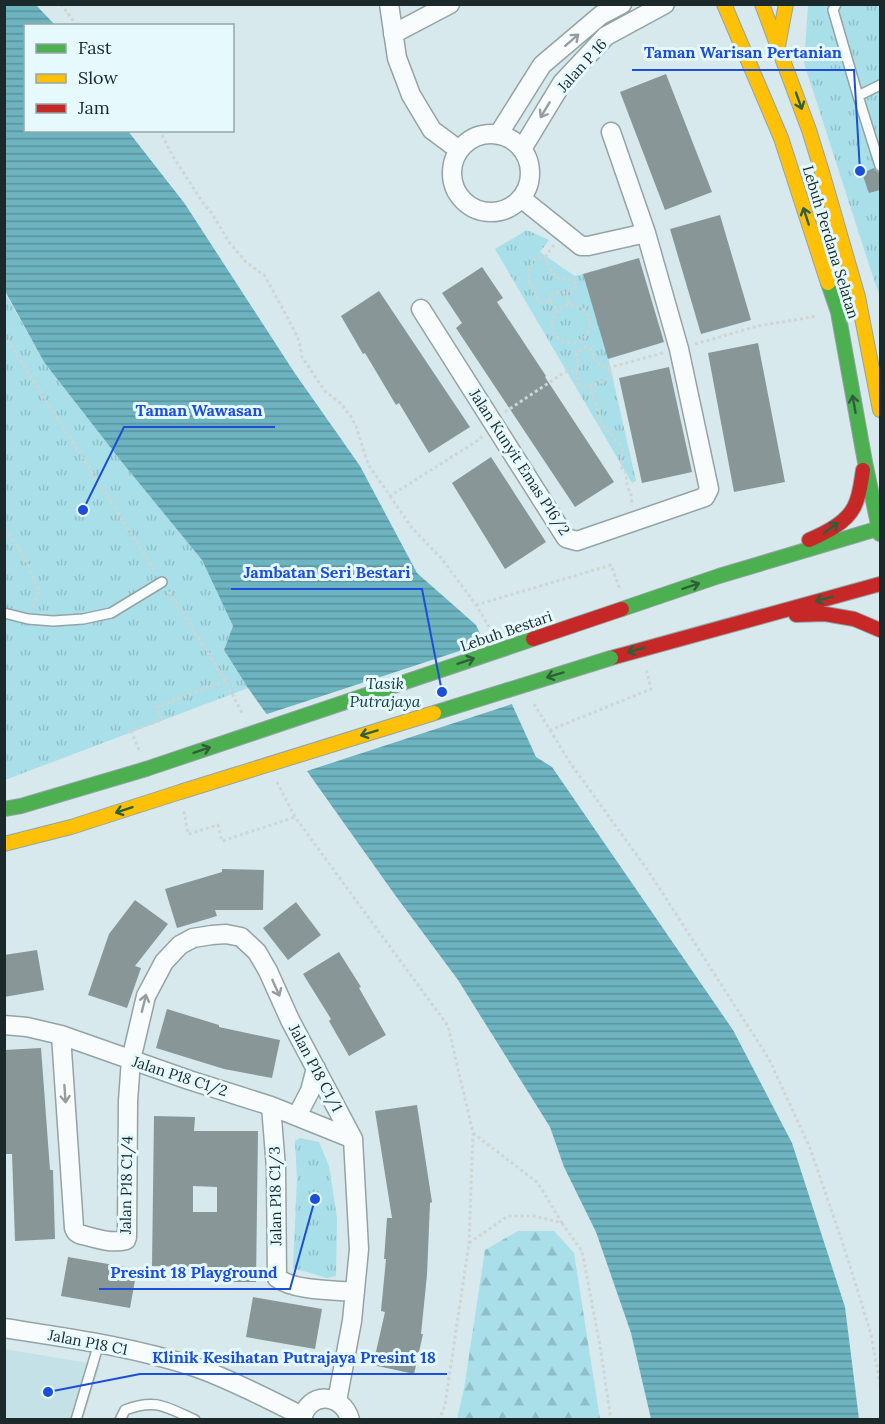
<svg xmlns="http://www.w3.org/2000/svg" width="885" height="1424" font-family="Lora,serif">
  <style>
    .built { fill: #c3e1e7 }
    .forest { fill: url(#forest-firs) }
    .park { fill: url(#park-tufts) }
    .water { fill: url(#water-rules) }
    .pier { fill: #d7e9ec }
    .building { fill: #889698; fill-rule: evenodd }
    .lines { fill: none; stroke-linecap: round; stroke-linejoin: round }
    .lane-casing { stroke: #94a3a5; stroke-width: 12 }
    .street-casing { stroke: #94a3a5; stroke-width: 21 }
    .fast-casing { stroke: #94a3a5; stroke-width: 16 }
    .slow-casing { stroke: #94a3a5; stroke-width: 16 }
    .jam-casing { stroke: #94a3a5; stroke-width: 16 }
    .path { stroke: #cfd5d5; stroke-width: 3; stroke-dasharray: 3 3; stroke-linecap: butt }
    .lane { stroke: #f9fcfc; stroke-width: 9 }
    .street { stroke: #f9fcfc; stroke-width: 18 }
    .fast { stroke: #4caf50; stroke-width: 14 }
    .slow { stroke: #ffc107; stroke-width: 14 }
    .jam { stroke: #c62828; stroke-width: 14 }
    .fast-bridge-casing { stroke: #94a3a5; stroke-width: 16; stroke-linecap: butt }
    .slow-bridge-casing { stroke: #94a3a5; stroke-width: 16; stroke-linecap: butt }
    .jam-bridge-casing { stroke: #94a3a5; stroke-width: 16; stroke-linecap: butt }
    .fast-bridge { stroke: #4caf50; stroke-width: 14 }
    .slow-bridge { stroke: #ffc107; stroke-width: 14 }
    .jam-bridge { stroke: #c62828; stroke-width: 14 }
    .oneway { stroke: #969d9e }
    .oneway2 { stroke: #2f5f3a }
    .labels { text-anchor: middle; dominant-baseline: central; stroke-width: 6; stroke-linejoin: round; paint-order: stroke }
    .street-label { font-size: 15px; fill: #1c292b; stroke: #e6f9fd }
    .water-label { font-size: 16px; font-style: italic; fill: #0d3a40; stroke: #e6f9fd }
    .leader { fill: none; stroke: #1d4ed8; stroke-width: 2 }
    .callout-dot { fill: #1d4ed8; stroke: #e6f9fd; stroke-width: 2 }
    .callout-label { font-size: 16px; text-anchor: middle; font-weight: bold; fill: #1d4ed8; stroke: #e6f9fd; stroke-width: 6; stroke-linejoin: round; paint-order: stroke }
  </style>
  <defs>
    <pattern id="forest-firs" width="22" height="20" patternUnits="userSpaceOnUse" patternTransform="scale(1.5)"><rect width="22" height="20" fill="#a8dfe9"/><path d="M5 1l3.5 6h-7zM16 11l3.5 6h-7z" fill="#90bfc8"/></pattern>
    <pattern id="park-tufts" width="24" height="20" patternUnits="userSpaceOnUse" patternTransform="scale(1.5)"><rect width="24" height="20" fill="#a8dfe9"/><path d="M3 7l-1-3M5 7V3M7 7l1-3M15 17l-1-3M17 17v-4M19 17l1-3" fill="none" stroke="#90bfc8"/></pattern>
    <pattern id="water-rules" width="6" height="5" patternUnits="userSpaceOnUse" patternTransform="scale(1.5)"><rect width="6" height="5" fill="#6db4c0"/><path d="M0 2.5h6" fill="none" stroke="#59929c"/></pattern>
  </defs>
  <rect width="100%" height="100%" fill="#d7e9ec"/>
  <!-- built -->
  <path class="built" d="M4,1349L100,1365L83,1419H5Z"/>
  <!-- forest -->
  <path class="forest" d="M518,1231H554L574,1253L600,1419H457L464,1389L485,1250Z"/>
  <!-- park -->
  <path class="park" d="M808,5H880V296L874,280L804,63Z
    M527,230L549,240L540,252L575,276L583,274L608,357L636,481L632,483L495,249Z
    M4,291L44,362L121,461L202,560L233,626L224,650L248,688L5,780Z
    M300,1138L319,1142L329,1166L337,1218L336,1276L327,1278L293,1268L297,1179L295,1141Z"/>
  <!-- water -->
  <path class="water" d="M4,5H36L55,25L26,26V130L128,131L185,204L294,372L360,466L417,573L476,625L536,757L552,767L733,1030L792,1143L845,1307L859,1419H651L631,1333L596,1232L564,1167L550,1127L458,980L395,895L248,688L224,650L233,626L202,560L121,461L44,362L5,291Z"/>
  <!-- pier -->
  <path class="pier" d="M487,642L515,703L304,772L264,715Z"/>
  <!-- building -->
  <path class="building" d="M666,74L712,192L665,210L620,92Z
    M874,168L876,171L880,173V190L869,193L862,173Z
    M720,215L751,320L701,334L670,229Z
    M639,258L664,342L608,359L583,274Z
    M482,267L503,298L497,302L546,376L545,377L614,482L575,507L456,328L462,323L442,293Z
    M379,291L470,427L429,453L399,403L396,405L365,353L363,354L341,316Z
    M758,343L785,482L734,492L708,353Z
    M669,367L692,472L642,483L619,378Z
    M491,457L546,542L505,569L452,483Z
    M222,869L264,870L263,910H215L217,916L177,928L165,889L222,872Z
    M135,900L168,924L135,966L141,968L127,1008L88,995L109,934Z
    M296,902L321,935L288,960L263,928Z
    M37,950L44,990L4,997V955Z
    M339,952L361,987L359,988L386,1035L349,1056L329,1021L331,1019L303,974Z
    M167,1009L219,1025V1027L280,1040L272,1078L224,1069L156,1048Z
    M41,1048L50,1170H53L55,1239L15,1241L12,1154H4V1050Z
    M417,1105L432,1202L430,1203L427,1275L421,1334H423L414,1374L373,1365L385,1312L381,1311L386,1259H384L387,1218H392L375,1111Z
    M154,1116L195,1117L194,1131H258L256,1282H215L216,1268L152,1266ZM193,1186L217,1187V1212H193Z
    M68,1257L137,1269L130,1308L61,1296Z
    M253,1297L322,1309L315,1349L246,1337Z"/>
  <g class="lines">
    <!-- lane casing -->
    <g class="lane-casing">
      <path id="lane" d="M836,4L833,10L858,96L880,166
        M858,96L880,85
        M4,613L28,619L53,621L83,619L111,613L162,582
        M76,1420L99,1343
        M120,1420L125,1410C156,1398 166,1407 195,1420"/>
    </g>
    <!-- street casing -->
    <g class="street-casing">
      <path id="street" d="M389,4L397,58L411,95L432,130L459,150
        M393,34L450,4
        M452 173a39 39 0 1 1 78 0a39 39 0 1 1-78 0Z
        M498,135L542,65L601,15L622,4
        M522,149L562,83L606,36L665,4
        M521,198L581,246H588L646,233
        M421,309L566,538L577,541L705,497L709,489L679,349L646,233L611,132
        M4,1025L27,1027L61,1035L189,1080L271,1106L353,1139
        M61,1035L74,1228L76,1232L79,1234C94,1238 111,1244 126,1240L127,1237L128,1101L131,1060L146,996L164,962L180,945L193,938L212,935L226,934L241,937L257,952L268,971L290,1020L353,1139L359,1249L352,1321L337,1401
        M271,1106L276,1168L277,1278C295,1291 333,1290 355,1292
        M297,1116L310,1091L316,1068
        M4,1328C69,1338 135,1347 198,1368C234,1381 268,1399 302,1416
        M302,1420C307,1391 343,1392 350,1420"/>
    </g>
    <!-- fast casing -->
    <g class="fast-casing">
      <path id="fast" d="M828,283L838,312L865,462L880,534
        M622,609L719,576L880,528
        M4,809L21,806L146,769"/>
    </g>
    <!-- slow casing -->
    <g class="slow-casing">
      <path id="slow" d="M724,4L781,138L828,283
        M762,4L809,130L822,172L858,297L880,410
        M778,46L786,4
        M4,844L71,827L180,792"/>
    </g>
    <!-- jam casing -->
    <g class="jam-casing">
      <path id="jam" d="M809,540C825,533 846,523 854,507C860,496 861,482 863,470
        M796,615L825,614L854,619L880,630
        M611,658L880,584"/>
    </g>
    <!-- path -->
    <path class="path" d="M61,4L77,26
      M159,130L174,158L203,203L211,212L229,242L246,262L265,276L294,330L299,341L302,357L325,391L340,403L350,415L356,426L368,464L390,496L480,439L482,436
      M554,245L545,257L535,259L530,269L528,280C530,283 532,286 534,289C538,298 534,305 550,301L557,310
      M545,257C551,271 553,282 571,279L576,283L575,289L567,295
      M550,301L549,298L553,294C564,290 568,292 569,304
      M552 324a19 19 0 1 1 38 0a19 19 0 1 1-38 0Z
      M4,335L155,571
      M695,344L758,326L817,316
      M608,368L663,353
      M591,386L592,399L599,411L600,420L604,427L620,444L622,448V469L626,473L627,486L631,494L632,506
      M505,412L565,372L577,371L578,384C589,390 601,382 611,377V373L609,369C608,368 601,366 599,364C590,357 595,339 577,352L576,356L579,364L577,371
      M390,496L412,528L442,559L476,605L493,633
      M4,530C22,547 30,570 39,592L32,607
      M169,592L225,680L243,715
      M476,605L611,565L620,589
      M534,704L550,730L651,689L646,668
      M550,730L571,764L649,872L769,1059L810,1148L844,1247L871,1334L880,1385
      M139,750L131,731L162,720L157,707L225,681
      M277,782L295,817L448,1026L473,1133L469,1243L445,1405L439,1420
      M184,811L188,834L218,825L222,841L295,817
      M562,1223L582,1251L600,1346L611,1420
      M469,1243L508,1216H534L562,1223L538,1183L473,1133"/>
    <!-- lane -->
    <use href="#lane" class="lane"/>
    <!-- street -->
    <use href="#street" class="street"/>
    <!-- fast -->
    <use href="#fast" class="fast"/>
    <!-- slow -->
    <use href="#slow" class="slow"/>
    <!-- jam -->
    <use href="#jam" class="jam"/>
    <!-- fast-bridge casing -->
    <g class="fast-bridge-casing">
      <path id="fast-bridge" d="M434,713L611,658
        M146,769L533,639"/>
    </g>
    <!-- slow-bridge casing -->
    <g class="slow-bridge-casing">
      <path id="slow-bridge" d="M180,792L434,713"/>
    </g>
    <!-- jam-bridge casing -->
    <g class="jam-bridge-casing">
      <path id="jam-bridge" d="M533,639L622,609"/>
    </g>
    <!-- fast-bridge -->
    <use href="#fast-bridge" class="fast-bridge"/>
    <!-- slow-bridge -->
    <use href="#slow-bridge" class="slow-bridge"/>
    <!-- jam-bridge -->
    <use href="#jam-bridge" class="jam-bridge"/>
  </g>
  <!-- one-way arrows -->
  <defs><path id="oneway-shaft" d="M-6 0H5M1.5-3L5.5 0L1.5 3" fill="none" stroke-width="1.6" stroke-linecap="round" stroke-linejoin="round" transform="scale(1.5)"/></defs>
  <g class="oneway">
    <use href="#oneway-shaft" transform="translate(572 40) rotate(-41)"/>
    <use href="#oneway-shaft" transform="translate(545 110) rotate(121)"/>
    <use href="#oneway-shaft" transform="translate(276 988) rotate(66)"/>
    <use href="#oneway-shaft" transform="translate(144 1003) rotate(-76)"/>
    <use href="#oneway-shaft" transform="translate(65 1094) rotate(86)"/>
  </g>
  <g class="oneway2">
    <use href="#oneway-shaft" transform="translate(799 101) rotate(70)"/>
    <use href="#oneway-shaft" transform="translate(806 216) rotate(-108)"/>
    <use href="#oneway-shaft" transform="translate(854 404) rotate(-100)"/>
    <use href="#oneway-shaft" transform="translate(831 528) rotate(-36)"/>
    <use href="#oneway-shaft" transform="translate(691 586) rotate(-18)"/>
    <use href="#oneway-shaft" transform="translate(824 599) rotate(165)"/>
    <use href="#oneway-shaft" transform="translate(636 650) rotate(164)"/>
    <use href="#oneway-shaft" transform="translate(466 661) rotate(-19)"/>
    <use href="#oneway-shaft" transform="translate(555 675) rotate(163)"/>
    <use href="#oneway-shaft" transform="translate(369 733) rotate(163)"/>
    <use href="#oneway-shaft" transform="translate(202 750) rotate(-19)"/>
    <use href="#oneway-shaft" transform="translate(124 810) rotate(162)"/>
  </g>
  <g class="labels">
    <!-- street labels -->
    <g class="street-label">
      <text transform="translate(582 65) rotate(-48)">Jalan P 16</text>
      <text transform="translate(831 242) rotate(73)">Lebuh Perdana Selatan</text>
      <text transform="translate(520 462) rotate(57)">Jalan Kunyit Emas P16/2</text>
      <text transform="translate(506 631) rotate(-19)">Lebuh Bestari</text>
      <text transform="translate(316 1068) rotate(62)">Jalan P18 C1/1</text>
      <text transform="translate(180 1076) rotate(18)">Jalan P18 C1/2</text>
      <text transform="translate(126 1185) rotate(-89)">Jalan P18 C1/4</text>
      <text transform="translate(275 1196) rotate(-91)">Jalan P18 C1/3</text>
      <text transform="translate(88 1342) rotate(11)">Jalan P18 C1</text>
    </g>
    <!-- water labels -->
    <g class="water-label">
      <text x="385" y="683">Tasik<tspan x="385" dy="18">Putrajaya</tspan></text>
    </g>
  </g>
  <!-- callouts -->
  <path class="leader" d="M860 171L854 70H632M83 510L124 427H275M442 692L422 589H231M315 1199L290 1289H99M48 1392L140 1374H447"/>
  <g class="callout-dot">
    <circle cx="860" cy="171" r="6"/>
    <circle cx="83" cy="510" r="6"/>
    <circle cx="442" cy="692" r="6"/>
    <circle cx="315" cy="1199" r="6"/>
    <circle cx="48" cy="1392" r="6"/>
  </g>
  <g class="callout-label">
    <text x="743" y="58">Taman Warisan Pertanian</text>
    <text x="199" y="416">Taman Wawasan</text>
    <text x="327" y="578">Jambatan Seri Bestari</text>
    <text x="194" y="1278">Presint 18 Playground</text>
    <text x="294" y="1363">Klinik Kesihatan Putrajaya Presint 18</text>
  </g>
  <!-- border -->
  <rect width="885" height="1424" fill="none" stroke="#1c292b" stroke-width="12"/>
  <!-- legend -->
  <rect x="24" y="24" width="210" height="108" fill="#e6f9fd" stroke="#95a6a9" stroke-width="1.5"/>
  <rect x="36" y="44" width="30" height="9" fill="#4caf50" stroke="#95a6a9" stroke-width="1.5"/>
  <text x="78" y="54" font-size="18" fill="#1c292b">Fast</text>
  <rect x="36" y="74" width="30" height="9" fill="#ffc107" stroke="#95a6a9" stroke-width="1.5"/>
  <text x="78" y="84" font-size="18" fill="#1c292b">Slow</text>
  <rect x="36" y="104" width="30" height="9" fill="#c62828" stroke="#95a6a9" stroke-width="1.5"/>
  <text x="78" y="114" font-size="18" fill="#1c292b">Jam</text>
</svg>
